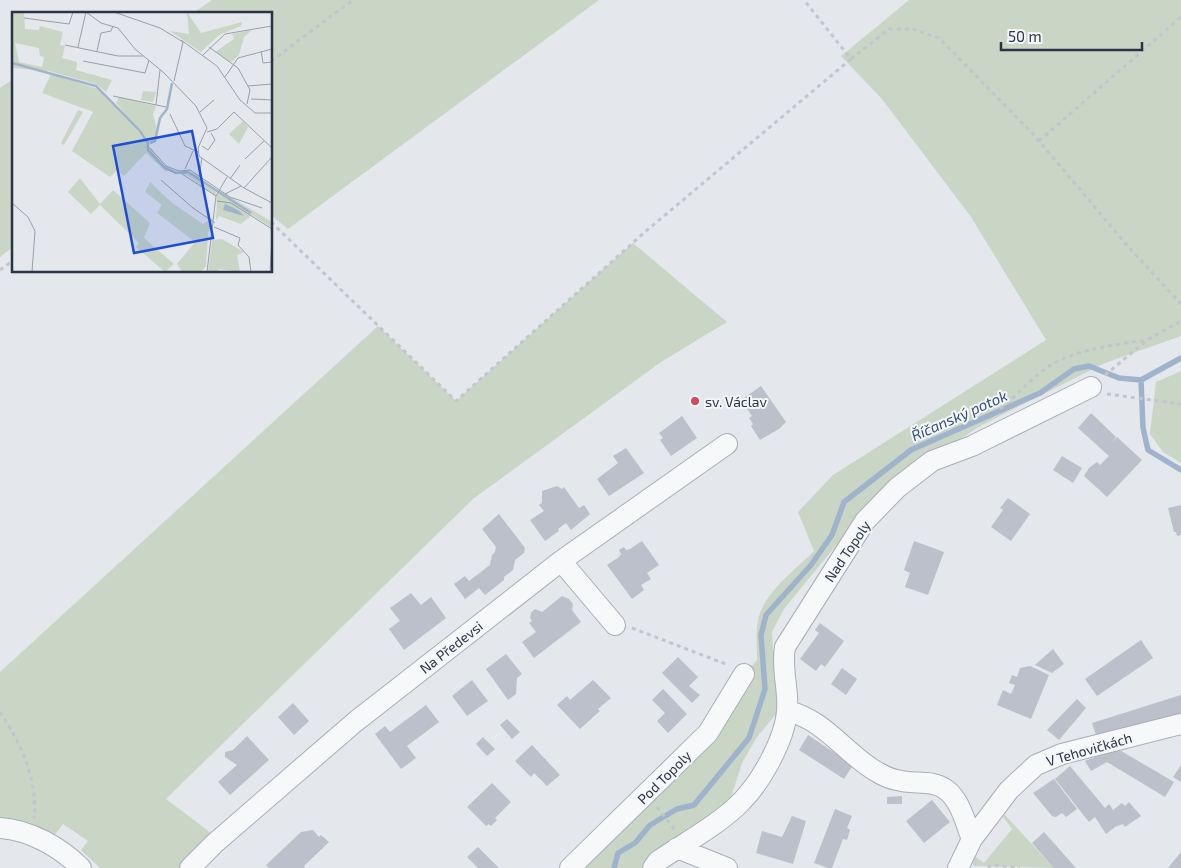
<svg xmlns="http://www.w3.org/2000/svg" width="1181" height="868" font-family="'Exo 2',sans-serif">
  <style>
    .green { fill: #c9d6c5 }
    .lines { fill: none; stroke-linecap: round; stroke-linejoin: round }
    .stream { stroke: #9fb4cc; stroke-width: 5.5 }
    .building { fill: #bbc0ca }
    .street-casing { stroke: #a9aeb7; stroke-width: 22 }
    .path { stroke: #c2c5cb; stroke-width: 3; stroke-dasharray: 4 4; stroke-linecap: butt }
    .street { stroke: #f7f8fa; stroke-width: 20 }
    .poi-dot { fill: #d1495b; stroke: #f4f6f9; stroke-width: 2 }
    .labels { text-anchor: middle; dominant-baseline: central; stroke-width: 4; stroke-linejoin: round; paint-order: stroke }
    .poi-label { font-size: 14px; fill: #2b3445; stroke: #f4f6f9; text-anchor: start }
    .street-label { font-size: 14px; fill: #2b3445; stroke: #f4f6f9 }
    .water-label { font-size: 15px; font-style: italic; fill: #34527a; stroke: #f4f6f9 }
    .inset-river { fill: none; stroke: #9fb4cc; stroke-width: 2.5 }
    .inset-road { fill: none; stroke: #9a9fa9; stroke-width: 1 }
    .view { fill: #1d4ed8; fill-opacity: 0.15; stroke: #1d4ed8; stroke-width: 2.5 }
    .inset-edge { fill: none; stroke: #2b3445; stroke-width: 2.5 }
  </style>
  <rect width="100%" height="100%" fill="#e4e7ec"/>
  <!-- green -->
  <path class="green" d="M212,0H599L288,229L271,215V14H192Z
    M909,0H1181V336L1105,363L982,425L883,488L784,609L772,632L773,650L782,662L777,713L757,737L742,763L725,816L653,868H570L648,794L757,660C757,645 755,627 760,613C769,589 796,569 814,551L798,512L833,475L1046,340L971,217L882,99L841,56Z
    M14,78V246L0,257V88Z
    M633,243L727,322L661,362L473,499L166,799L211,833L185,859L192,868H100L81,850L88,841L63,824L54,836L22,822L0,818V672L378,326L456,401Z
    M1181,371V463L1163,452L1150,434L1156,382Z
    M1005,815L1054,868L974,866L971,860L973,855L984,863L1012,829L1003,817Z"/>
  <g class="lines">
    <!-- stream -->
    <path class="stream" d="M1141,380L1143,428L1148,450L1181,470
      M614,868L618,853L635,843L650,825L677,809L694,805L749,738L765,689L761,635L766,615L811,565L832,535L844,502L911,450L1040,393L1074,369L1089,366L1119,378L1141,380L1181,358"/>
  </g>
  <!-- building -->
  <path class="building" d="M761,386L786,422L779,429L760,440L751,426L753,424L749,418L752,416L741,400Z
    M1091,413L1116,437L1112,443L1117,437L1142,460L1107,497L1084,476L1089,468L1097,462L1100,465L1109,456L1078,428Z
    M682,416L697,438L671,456L660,440L663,438L659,433Z
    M626,448L644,473L609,496L597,479L618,463L613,456Z
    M1062,456L1082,468L1073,483L1053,470Z
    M557,486L562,489L564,487L579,508L584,505L590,514L571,530L566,523L558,529L559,531L545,541L530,520L544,511L539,505L542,503V491Z
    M1008,498L1030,514L1011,541L991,527L1003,510L1000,508Z
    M1181,505V535L1177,536L1176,532H1174L1168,508Z
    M499,514L525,548L524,553L515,560L513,570L504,577V580L485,595L479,588L465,599L454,584L465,576L469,581L490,565L492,555L495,552L496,547L482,529Z
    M642,541L659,565L647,573L651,579L641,585L644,590L632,599L607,565L619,557L621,554L619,550L624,547L626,550L630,549Z
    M914,541L944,552L928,595L905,587L910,573L904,570Z
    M411,593L421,605L431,597L446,618L404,650L389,629L400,621L390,608Z
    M562,596L569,599L573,604L572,610L581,622L534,658L522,642L536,632L529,623L532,621L530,618L531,613L535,609L542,612Z
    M820,623L844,641L825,667L821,664L816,671L800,659L819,633L815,630Z
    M1141,640L1153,658L1097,696L1085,679Z
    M1053,649L1064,664L1052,673L1035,665Z
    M506,654L522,674L517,678L516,694L508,700L486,669Z
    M678,657L698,677L689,686L700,695L692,703L662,673Z
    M1030,666L1049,675L1031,719L997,705L1003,690L1011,694L1015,685L1009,683L1012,675L1017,677L1020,668Z
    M842,668L857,679L846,695L831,684Z
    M472,680L488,701L467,716L452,696Z
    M593,680L611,698L598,709L600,711L580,729L557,705L567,696L570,700Z
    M663,689L687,714L668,733L657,721L665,713L652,700Z
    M1181,695V715L1098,741L1092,723Z
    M1077,699L1086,708L1059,740L1047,730Z
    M293,703L309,721L294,735L278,717Z
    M426,705L439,722L407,746L416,758L401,769L375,734L385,726L390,732Z
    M507,719L520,732L512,739L500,725Z
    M808,735L853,765L844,779L799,750Z
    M247,736L269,760L230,795L218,782L237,765L225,757V752L233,750Z
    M483,737L495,749L487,756L476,744Z
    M532,745L560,775L547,786L534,773L531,777L515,761Z
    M1116,748L1174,782L1165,797L1107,762L1091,771L1085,761Z
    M1181,765V782L1173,777Z
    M1070,766L1105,808L1109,804L1113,810L1122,803L1125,806L1129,802L1141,816L1125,827L1123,824L1115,827L1106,834L1095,817L1089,822L1055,779Z
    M1054,779L1077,809L1066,817L1062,813L1056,817L1052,816L1033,793Z
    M492,783L511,802L495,818L497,820L491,826L489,824L486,826L467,807Z
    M902,796V804H887V797Z
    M932,800L950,822L924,843L906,821Z
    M835,809L852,816L847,828L850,830L847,840L843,839L832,868H828L814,863Z
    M792,816L806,821L793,864L756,853L762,831L782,837Z
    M313,830L319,837L321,835L329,842L304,866L305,868H269L266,865L301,832Z
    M1044,832L1076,868H1054L1032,843Z
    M478,847L499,868H478L467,857Z
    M1181,852V868H1168Z"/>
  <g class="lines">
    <!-- street casing -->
    <g class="street-casing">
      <path id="street" d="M561,561L615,625
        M787,711C825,719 847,756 879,773C884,776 891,779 897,780C913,785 931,779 945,789C961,800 965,823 972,839
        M0,828C30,830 60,847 81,868
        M677,848L727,868
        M190,868L215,843L355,722L561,561L727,444
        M570,868L708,733L744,674
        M653,868L658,861C683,844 721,823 741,802C761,782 785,739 787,711C789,689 781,669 785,647L865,521L897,488L932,461L972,446L1091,387
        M958,868L972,839L1009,790L1036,765L1062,754L1181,724"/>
    </g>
    <!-- path -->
    <path class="path" d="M851,59L889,29H912L939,38L1034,135L1125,243L1181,304
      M271,61L353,0
      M1039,141L1181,17
      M271,222L456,401L646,231L851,59L804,0
      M0,270L14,260
      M1105,375L1147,340L1181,321
      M1107,394L1181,404
      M1000,409C1020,393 1037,371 1060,360C1087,348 1118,344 1147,340
      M632,628L728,665
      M0,712C21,744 38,779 34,818
      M657,807L675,830
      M988,868L991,865L1020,868"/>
    <!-- street -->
    <use href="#street" class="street"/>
  </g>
  <!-- markers -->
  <circle class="poi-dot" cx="695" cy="401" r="5"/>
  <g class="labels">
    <!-- poi labels -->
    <g class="poi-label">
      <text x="705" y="401">sv. Václav</text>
    </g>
    <!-- street labels -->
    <g class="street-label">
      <text transform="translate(847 551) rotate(-56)">Nad Topoly</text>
      <text transform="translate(451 647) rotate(-38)">Na Předevsi</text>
      <text transform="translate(1089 749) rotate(-16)">V Tehovičkách</text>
      <text transform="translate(664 777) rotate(-45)">Pod Topoly</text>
    </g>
    <!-- water labels -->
    <g class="water-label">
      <text transform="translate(959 415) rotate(-24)">Říčanský potok</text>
    </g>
  </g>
  <!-- overview -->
  <g transform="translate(12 12)">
    <rect width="260" height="260" fill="#e4e7ec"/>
    <path d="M0,0H12L13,17L27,18L28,14L51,20L48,33L53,34L50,46L65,50L64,58L100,68L94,80L84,72L37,59L0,56ZM3,31L27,36L28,44L32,45L30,55L7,50ZM175,0L189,21L230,10L229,14L207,23L189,40L158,19L177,22ZM240,18L232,25L227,43L219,50L203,40L222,27L220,22ZM39,62L89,78L120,111L151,153L166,160L183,161L205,179L203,184L176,164L158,158L154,160L134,141L112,164L105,158L98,165L60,139L81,100L30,81ZM131,79L144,80L141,90L129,88ZM107,85L144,94L141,102L145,117L141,129L136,130L104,91ZM66,98L71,100L52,133L49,131ZM231,109L236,115L227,132L217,122ZM68,166L88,192L101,178L138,211L132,226L162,252L153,260L124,235L127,231L88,193L79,202L56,180ZM138,170L159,190L191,212L203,204L196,221L194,254L189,260H170L165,252L183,230L145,201L150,193L133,180ZM209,179L260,210V216L240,203L229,212L207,204L204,209L205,183ZM210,227L232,240L225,243L228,260L207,257L206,260H196L200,228Z" fill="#c9d6c5" fill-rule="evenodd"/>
    <path d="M213,192L226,198L232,204L211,198Z" fill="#9fb4cc"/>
    <path class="inset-river" d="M0,51L84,74L127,118L136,131V138L153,156L164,161L176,160L239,201M138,131L143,129L148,106L155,97L160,71"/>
    <path class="inset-road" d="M74,0L89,11L106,16L123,37L151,60L184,94L195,116L186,136L187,144L232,176L260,191M102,0L148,16L171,30L162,69M12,6L57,12L61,0M169,28L205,54L228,88L243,101H260M53,33L106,44H131M66,35L74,0M197,35L226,56L238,78L235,92M85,39L89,21L99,19L101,14M249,39L251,51L260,50M191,43L213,22L260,14M71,49L133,61L137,48M213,65L226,46L260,37M236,74L260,72M101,84L154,95M239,87L260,88M144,93L148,58M188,100L202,88M158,102L173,134L186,140M195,120L205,117L222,100L260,136M190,134L196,138L203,128L199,121M138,136L154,154L167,159L178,158L218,185L250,196M233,147L252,129M173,157L181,139M170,162L204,184M187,164L190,146M218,167L228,153M149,168L181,196L203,211M232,176L260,145M213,182L229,174M205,189L219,191L260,217M0,191L16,205L23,219L20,260M202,215L228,226L226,233L237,245L239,260M195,260L204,184L215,165M258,260L260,227"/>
    <path class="view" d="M180,119L201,226L122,241L101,134Z"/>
    <rect width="260" height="260" class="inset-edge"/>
  </g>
  <!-- scale -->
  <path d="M1001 42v8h141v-8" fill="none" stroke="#2b3445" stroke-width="2.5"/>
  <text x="1008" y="42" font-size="15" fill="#2b3445" stroke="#f4f6f9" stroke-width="4" paint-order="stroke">50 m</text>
</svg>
